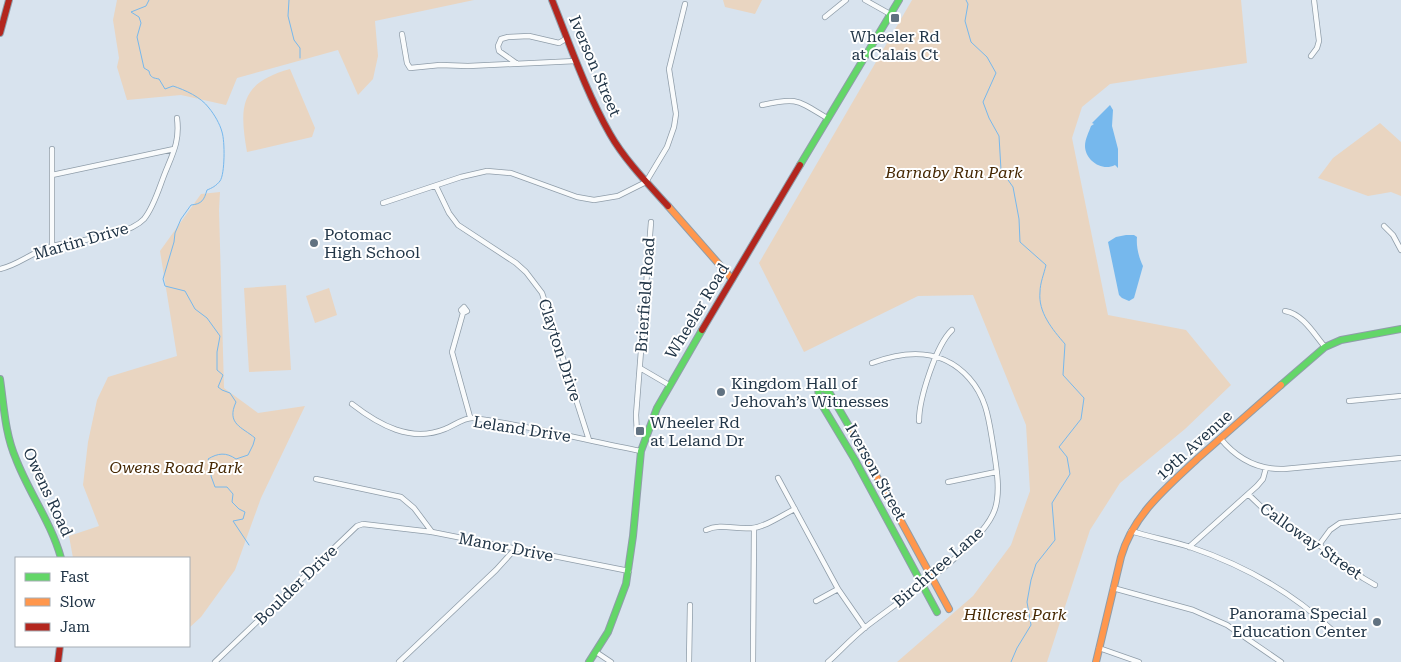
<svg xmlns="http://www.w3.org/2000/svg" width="1401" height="662" font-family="'Roboto Serif',serif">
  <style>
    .green { fill: #e9d5c1 }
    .water { fill: #76b8ed }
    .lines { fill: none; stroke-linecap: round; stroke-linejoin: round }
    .stream { stroke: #76b8ed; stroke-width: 1 }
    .street-casing { stroke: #8f9da9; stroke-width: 6 }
    .fast-casing { stroke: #8f9da9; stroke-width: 8 }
    .slow-casing { stroke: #8f9da9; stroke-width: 8 }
    .jam-casing { stroke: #8f9da9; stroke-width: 8 }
    .street { stroke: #f9fbfc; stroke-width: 4.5 }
    .fast { stroke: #63d668; stroke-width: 6 }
    .slow { stroke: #ff974d; stroke-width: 6 }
    .jam { stroke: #b3261e; stroke-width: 6 }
    .poi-dot { fill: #617281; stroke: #fff; stroke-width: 2 }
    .labels { text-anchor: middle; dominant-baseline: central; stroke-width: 4; stroke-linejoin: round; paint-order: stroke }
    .poi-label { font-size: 16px; fill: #213547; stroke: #fff; text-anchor: start }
    .street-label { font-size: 16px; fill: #213547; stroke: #fff }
    .park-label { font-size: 16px; font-style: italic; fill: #452702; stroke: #fff }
  </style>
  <rect width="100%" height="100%" fill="#d8e3ee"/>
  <!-- green -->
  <path class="green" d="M117,0H474L375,21L378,56L373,79L358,95L338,50L237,78L226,105L181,95L127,100L117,67L119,58L113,20Z
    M723,0H762L755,14L725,7Z
    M912,0H1241L1247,63L1110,84L1082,107L1072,138L1108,315L1186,330L1231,385L1185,429L1120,483L1090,530L1047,662H897L973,596L1011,545L1030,491L1026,425L973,295L918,296L804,352L759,263Z
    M290,69L315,128L312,137L247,152C239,106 240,83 290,69Z
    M1380,123L1401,142V196L1391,192L1368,196L1318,178L1333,158Z
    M220,192L219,210L224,388L258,413L305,406L261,498L235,570L201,617L189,628V558H73L69,536L99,526L83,485L88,442L97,400L108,377L177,356L160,251L201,194Z
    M286,285L291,370L249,372L244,288Z
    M329,288L337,315L315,323L306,296Z"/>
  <!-- water -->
  <path class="water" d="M1110,105L1113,110L1112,126L1118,149V168L1115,165C1102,172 1085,160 1085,146C1085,139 1089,132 1091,126L1094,124L1092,123Z
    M1126,235H1134L1137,237C1136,247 1139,258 1143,266L1134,298L1129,301L1122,298L1119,295L1108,242L1116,237Z"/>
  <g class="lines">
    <!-- stream -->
    <path class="stream" d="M149,0L146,6L131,12L139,17L141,23L137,37L144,68L149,71C150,78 154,78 159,79L165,89L173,86C185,90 201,97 209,108C214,114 220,124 222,132C225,141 225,174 220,181C216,186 212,188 207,190C204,200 202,204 191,205L181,219L175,233L174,242L163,279L165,286L185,291L195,309L207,318L220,336L217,352V370L223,375L218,387L222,390L230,393L236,402C226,424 242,427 255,438L253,445L248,455L236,459C226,452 218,453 208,459L212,466L211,476L215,487H227L233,494L232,502L239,509L245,512L243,519L233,521L249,545
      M289,0L288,16L294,40L300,48V58
      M966,0L968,4L965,21L971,42L987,57L996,73L983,102L989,118L999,136L1001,170L1013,187L1019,219L1020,242L1046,265C1044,274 1040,283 1040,292C1038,312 1052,329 1065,344L1063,375L1084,398L1081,419L1059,447L1067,457L1070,474L1052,503L1055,540L1036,564L1031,580L1027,602L1031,625L1017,648L1011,662"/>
    <!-- street casing -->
    <g class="street-casing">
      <path id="street" d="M865,0L890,14
        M825,17L846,0
        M402,34L407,63L410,68L440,65L468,66L576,61
        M1311,56L1317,48L1319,41L1314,0
        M516,63L499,51L498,46L501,39L508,37L529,36L559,43L567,38
        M762,105C797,97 797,100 827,118
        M52,175L174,149
        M436,186L449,213L458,225L516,263L526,272L542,293L589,440
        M383,203L461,177L487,171L511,173L577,197L594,200L618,196L646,182L667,147L674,127L676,114L669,69L685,4
        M1384,226L1393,235L1401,250
        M52,246V149
        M0,269C19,265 33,251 53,246C77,240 127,237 144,219C154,207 159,188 165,173C173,153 180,141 177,118
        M1285,311C1303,314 1314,334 1325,347
        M463,313L461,310L464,307L467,311L463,313L452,352L470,417
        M640,368L669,385
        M1349,401L1401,396
        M352,404C379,425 411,443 445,429C453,426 465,417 473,418C530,426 585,440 641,451
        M919,421C919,399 936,345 952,330
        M637,434L636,415L651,222
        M1220,438C1237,459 1258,470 1284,469L1401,458
        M778,478L838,589L865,628
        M316,479L401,497L414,508L432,532
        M948,482L996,472
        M1249,495L1273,518L1319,545L1363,578L1375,585
        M706,530C721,523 736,530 752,528C766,527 782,515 795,509
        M1131,531C1150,537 1171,541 1190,547C1243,565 1292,592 1332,630
        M1319,545L1330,530L1340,523L1401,516
        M1189,547L1257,486L1263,479L1266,468
        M1113,588L1193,610L1227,625L1281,662
        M816,601L838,589
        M1099,648L1139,662
        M596,652L611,662
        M215,662L357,526L363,524L432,532L629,571
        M399,662L496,570L515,549
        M689,662L690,605
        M753,662L754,528
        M828,662C841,650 853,637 867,626C899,601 983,546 995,509C1001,490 996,465 993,445C989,421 987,398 969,378C942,348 907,350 872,363"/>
    </g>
    <!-- fast casing -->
    <g class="fast-casing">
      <path id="fast" d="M800,165L899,0
        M0,379C4,406 5,434 16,459C29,493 51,522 61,558
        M1281,385L1325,347L1341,340L1401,329
        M853,433L829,392L818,387L819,400L855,460L937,612
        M589,662L608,632L626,584L633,536L641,451L657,408L702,330"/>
    </g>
    <!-- slow casing -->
    <g class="slow-casing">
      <path id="slow" d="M668,206L732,279
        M853,433L949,609
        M1096,662L1121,557C1133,515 1166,488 1197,459C1225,434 1253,410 1281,385"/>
    </g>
    <!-- jam casing -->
    <g class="jam-casing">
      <path id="jam" d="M552,0C570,45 586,92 610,134C624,159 649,185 668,206
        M0,33L9,0
        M702,330L800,165
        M58,662L60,646"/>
    </g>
    <!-- street -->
    <use href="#street" class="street"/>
    <!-- fast -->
    <use href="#fast" class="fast"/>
    <!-- slow -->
    <use href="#slow" class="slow"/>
    <!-- jam -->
    <use href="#jam" class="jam"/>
  </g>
  <!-- markers -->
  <g class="poi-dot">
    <rect x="890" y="13" width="10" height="10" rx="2.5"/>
    <circle cx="314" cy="243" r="5"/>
    <circle cx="721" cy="392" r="5"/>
    <rect x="635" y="426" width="10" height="10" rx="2.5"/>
    <circle cx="1377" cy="622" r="5"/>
  </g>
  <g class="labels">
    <!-- poi labels -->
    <g class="poi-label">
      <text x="895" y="36" text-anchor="middle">Wheeler Rd<tspan x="895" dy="18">at Calais Ct</tspan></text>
      <text x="324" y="234">Potomac<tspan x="324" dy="18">High School</tspan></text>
      <text x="731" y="383">Kingdom Hall of<tspan x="731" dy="18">Jehovah’s Witnesses</tspan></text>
      <text x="650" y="422">Wheeler Rd<tspan x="650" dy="18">at Leland Dr</tspan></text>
      <text x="1367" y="613" text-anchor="end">Panorama Special<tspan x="1367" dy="18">Education Center</tspan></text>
    </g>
    <!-- street labels -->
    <g class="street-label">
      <text transform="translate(595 66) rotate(67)">Iverson Street</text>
      <text transform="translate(81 241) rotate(-16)">Martin Drive</text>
      <text transform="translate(645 295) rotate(-86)">Brierfield Road</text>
      <text transform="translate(697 311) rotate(-59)">Wheeler Road</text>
      <text transform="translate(560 350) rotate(72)">Clayton Drive</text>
      <text transform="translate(522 429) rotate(9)">Leland Drive</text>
      <text transform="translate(1194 445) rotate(-42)">19th Avenue</text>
      <text transform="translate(876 472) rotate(61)">Iverson Street</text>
      <text transform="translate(48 492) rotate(65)">Owens Road</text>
      <text transform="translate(1311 541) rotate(35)">Calloway Street</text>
      <text transform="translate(506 547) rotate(11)">Manor Drive</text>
      <text transform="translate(938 567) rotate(-41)">Birchtree Lane</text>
      <text transform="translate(296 585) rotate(-44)">Boulder Drive</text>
    </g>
    <!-- park labels -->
    <g class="park-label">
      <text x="954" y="172">Barnaby Run Park</text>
      <text x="176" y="467">Owens Road Park</text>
      <text x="1015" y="614">Hillcrest Park</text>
    </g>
  </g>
  <!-- legend -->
  <rect x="15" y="557" width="175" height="90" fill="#ffffff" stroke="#a6aeb5"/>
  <rect x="25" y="573" width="25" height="8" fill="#63d668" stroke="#a6aeb5"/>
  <text x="60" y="582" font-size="15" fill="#213547">Fast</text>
  <rect x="25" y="598" width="25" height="8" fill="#ff974d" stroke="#a6aeb5"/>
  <text x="60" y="607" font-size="15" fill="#213547">Slow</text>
  <rect x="25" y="623" width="25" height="8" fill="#b3261e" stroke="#a6aeb5"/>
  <text x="60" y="632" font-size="15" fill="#213547">Jam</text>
</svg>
